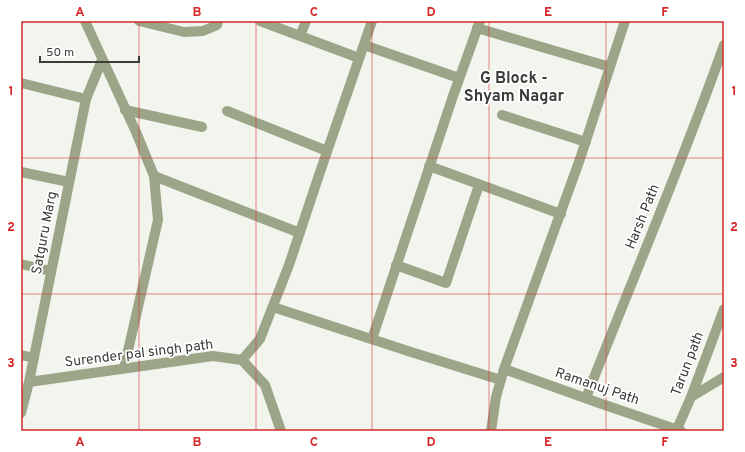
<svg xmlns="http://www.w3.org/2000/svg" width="745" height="452" font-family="Overpass,sans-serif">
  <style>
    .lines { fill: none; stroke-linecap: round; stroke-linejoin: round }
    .minor { stroke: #9ca587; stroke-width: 10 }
    .tertiary { stroke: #9ca587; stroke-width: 10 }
    .grid { fill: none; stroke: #d62828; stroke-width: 1; stroke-opacity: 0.55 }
    .labels { text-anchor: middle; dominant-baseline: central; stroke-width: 3.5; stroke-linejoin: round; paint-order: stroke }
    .street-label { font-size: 14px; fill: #3c3d3a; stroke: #fff }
    .quarter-label { font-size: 16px; font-weight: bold; fill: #3c3d3a; stroke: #fff }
    .neatline { fill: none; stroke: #d62828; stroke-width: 1.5 }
    .grid-label { font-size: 13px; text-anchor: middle; font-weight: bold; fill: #d62828 }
  </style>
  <rect width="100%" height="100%" fill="#f2f4ee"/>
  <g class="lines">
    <!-- minor -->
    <path class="minor" d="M139,21L184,32L203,31L217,25L218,21
      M260,21L359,58
      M477,28L610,67
      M300,36L306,21
      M364,45L459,78
      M21,83L86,99
      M125,110L202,127
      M227,111L327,151
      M502,115L586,142
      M429,166L561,214
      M21,172L69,182
      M154,176L300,233
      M21,264L51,271
      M396,265L446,283L479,185
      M273,307L411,352L501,380
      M372,339L453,96L480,21
      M21,355L34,358
      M242,360L260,339L289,265L319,175L372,21
      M504,369L599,403L681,431
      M691,397L724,377
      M586,398C632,280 682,164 724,45
      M677,429L691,397L724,309
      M491,431L496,397L504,369L580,159L625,21"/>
    <!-- tertiary -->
    <path class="tertiary" d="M85,21L136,132L154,176L158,220L124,368
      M29,382L213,356L242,360L265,385L281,431
      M21,413L29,382L86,99L102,60"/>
  </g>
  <!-- grid -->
  <path class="grid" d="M139,21V431M256,21V431M372,21V431M489,21V431M606,21V431M21,158H724M21,294H724"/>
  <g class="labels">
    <!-- street labels -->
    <g class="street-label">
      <text transform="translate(643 217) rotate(-68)">Harsh Path</text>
      <text transform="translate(45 233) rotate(-79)">Satguru Marg</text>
      <text transform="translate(139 354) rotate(-7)">Surender pal singh path</text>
      <text transform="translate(688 364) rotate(-69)">Tarun path</text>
      <text transform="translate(597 387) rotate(19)">Ramanuj Path</text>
    </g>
    <!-- quarter labels -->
    <g class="quarter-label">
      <text x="514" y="79">G Block -<tspan x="514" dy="18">Shyam Nagar</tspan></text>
    </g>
  </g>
  <!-- border -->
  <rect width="745" height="452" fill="none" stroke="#ffffff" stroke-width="44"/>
  <!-- scale -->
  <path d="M40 56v6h99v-6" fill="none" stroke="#3c3d3a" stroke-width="2"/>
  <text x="46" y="56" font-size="12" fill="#3c3d3a" stroke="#ffffff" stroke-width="3" paint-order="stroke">50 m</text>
  <rect x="22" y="22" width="701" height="408" class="neatline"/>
  <g class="grid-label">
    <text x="80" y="16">A</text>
    <text x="197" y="16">B</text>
    <text x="314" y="16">C</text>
    <text x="431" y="16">D</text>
    <text x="548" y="16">E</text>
    <text x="665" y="16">F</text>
    <text x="11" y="95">1</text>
    <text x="734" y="95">1</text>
    <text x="11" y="231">2</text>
    <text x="734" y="231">2</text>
    <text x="11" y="367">3</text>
    <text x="734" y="367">3</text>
    <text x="80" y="446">A</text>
    <text x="197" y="446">B</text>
    <text x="314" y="446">C</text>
    <text x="431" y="446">D</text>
    <text x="548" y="446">E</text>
    <text x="665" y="446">F</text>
  </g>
</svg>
